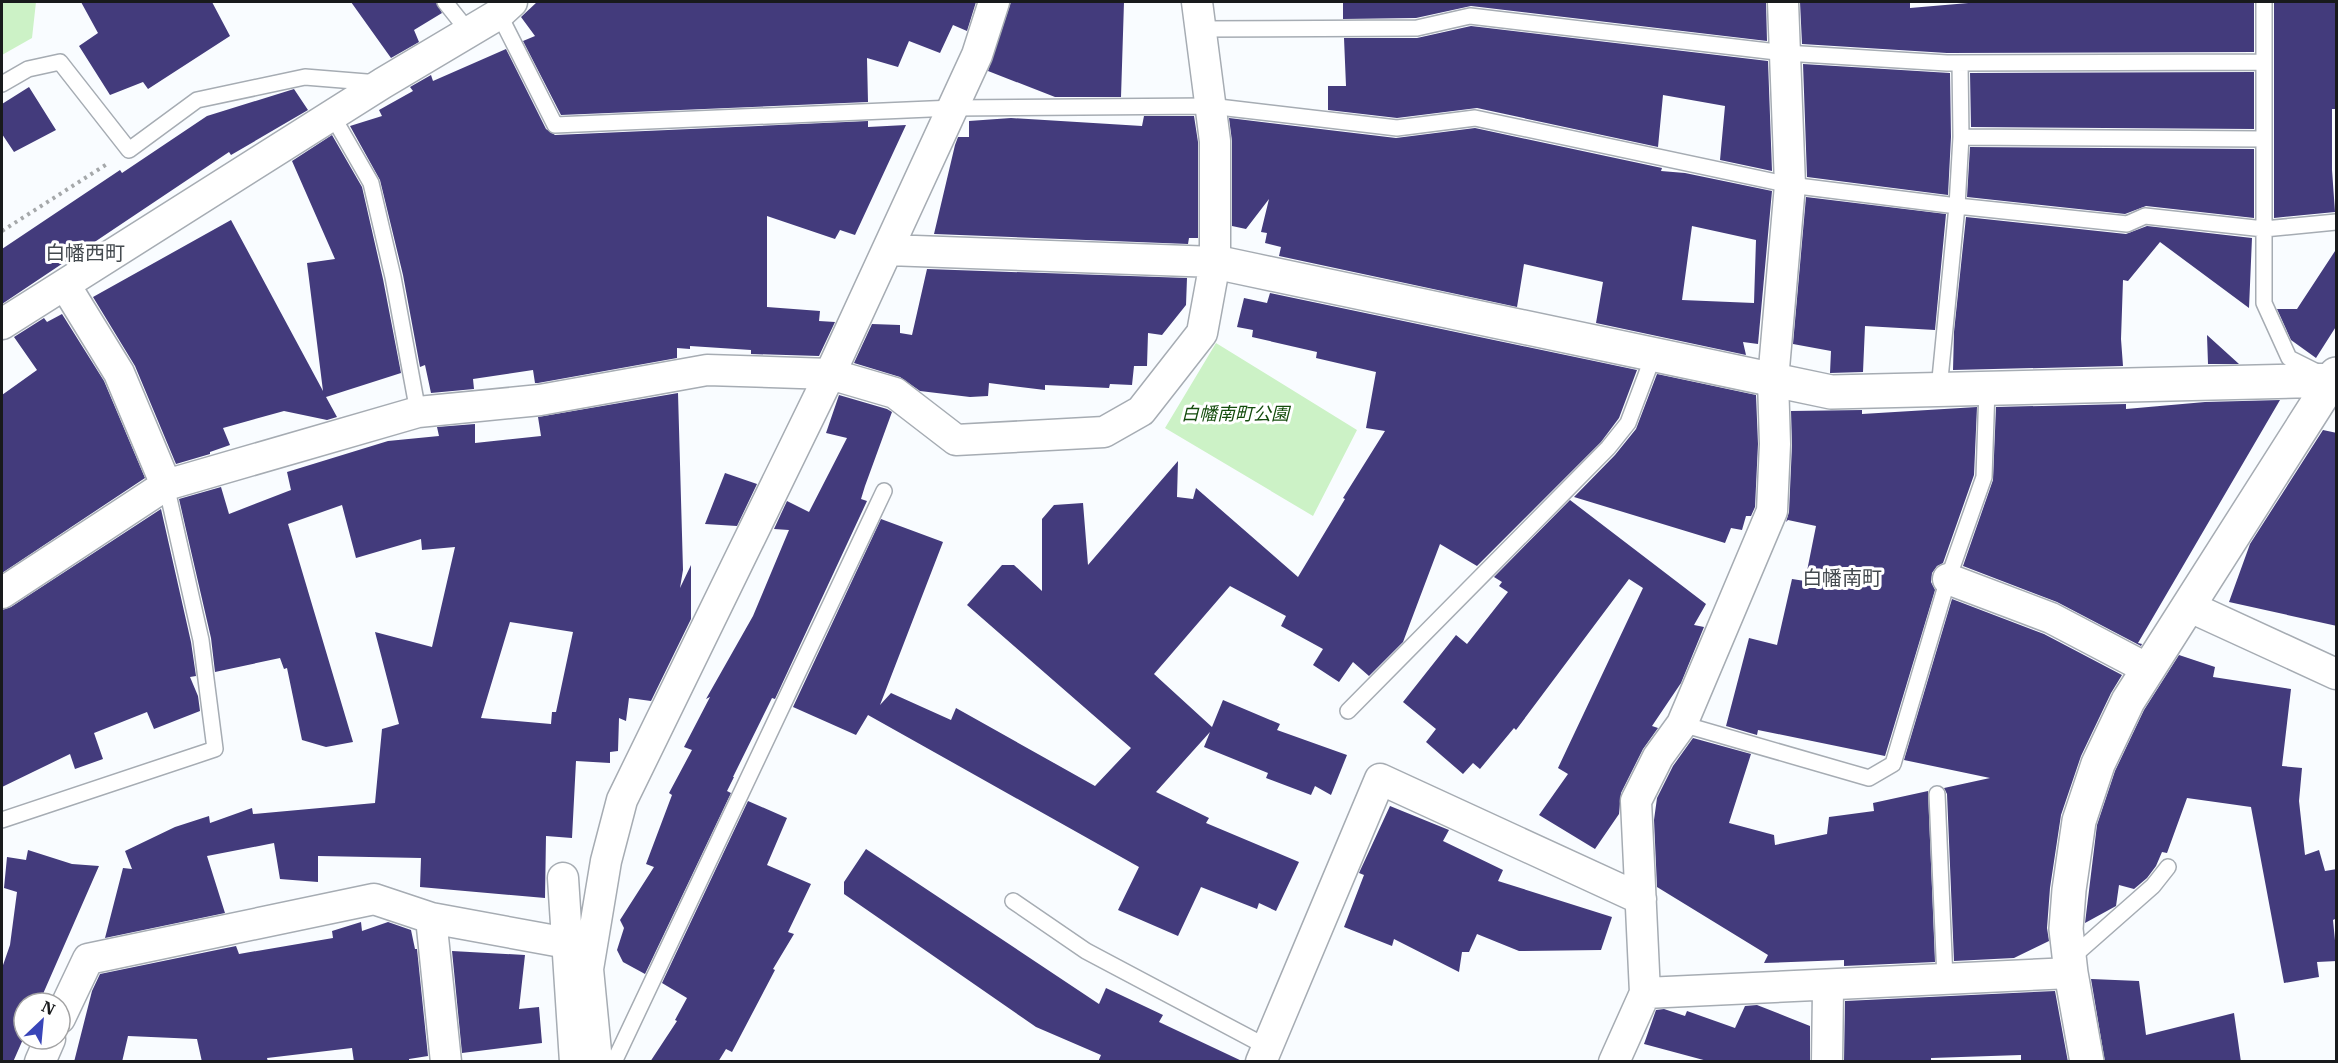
<svg xmlns="http://www.w3.org/2000/svg" width="2338" height="1063" font-family="'IBM Plex Serif','Noto Sans JP',serif">
  <style>
    .green { fill: #ccf2c6 }
    .building { fill: #433b7c; fill-rule: evenodd }
    .lines { fill: none; stroke-linecap: round; stroke-linejoin: round }
    .service-casing { stroke: #a6acb3; stroke-width: 18 }
    .minor-casing { stroke: #a6acb3; stroke-width: 33 }
    .tertiary-casing { stroke: #a6acb3; stroke-width: 36 }
    .path { stroke: #a5a8aa; stroke-width: 4; stroke-dasharray: 3 4.5; stroke-linecap: butt }
    .service { stroke: #fff; stroke-width: 15 }
    .minor { stroke: #fff; stroke-width: 30 }
    .tertiary { stroke: #fff; stroke-width: 33 }
    .labels { text-anchor: middle; dominant-baseline: central; stroke-width: 6; stroke-linejoin: round; paint-order: stroke }
    .park-label { font-size: 18px; font-style: italic; fill: #144c0d; stroke: #fff }
    .neighbourhood-label { font-size: 20px; fill: #444a4f; stroke: #fff }
  </style>
  <rect width="100%" height="100%" fill="#f9fcff"/>
  <!-- green -->
  <path class="green" d="M2,2H36L32,38L2,55Z
    M1216,343L1357,430L1313,516L1165,428Z"/>
  <!-- building -->
  <path class="building" d="M81,2H212L230,36L148,89L143,82L110,95L79,46L98,33Z
    M351,2H436L442,13L414,30L419,42L391,58Z
    M537,2H976L967,31L953,25L940,53L909,41L898,67L867,58L868,102L561,115L523,41L535,36L521,17Z
    M1011,2H1124L1121,97H1055L988,71Z
    M1343,2H1766L1767,41L1471,6L1416,18L1343,19Z
    M1800,2H1910V8L1980,2H2254V52L1947,53L1802,44Z
    M2274,2H2337L2335,56L2336,109H2332V170L2335,212L2274,218Z
    M1471,26L1768,61L1772,171L1720,160L1725,106L1663,95L1658,147L1477,108L1397,118L1328,110V86H1346L1344,38H1417Z
    M506,49L546,129L555,135L868,121V127L906,125L855,235L840,230L835,239L767,216V307L820,311L819,321L835,322L819,356L751,354V350L690,346V349L677,348V358L538,383H535L533,370L473,379L474,389L431,393L425,365L420,367L403,275L380,180L350,126L382,116L379,110L413,91L410,87L431,75L433,81Z
    M1803,64L1950,73L1951,137L1948,195L1807,177Z
    M2254,72V129L1971,127L1970,73Z
    M29,87L56,130L14,152L2,134V104Z
    M294,89L308,110L231,155L229,152L2,304V249L120,170L122,173L207,116Z
    M1144,116H1194L1198,142V238H1189L1188,244L934,234L955,145L958,137H969V121L1011,118L1142,126Z
    M1229,118L1396,138L1475,128L1662,168L1661,171L1685,173L1772,191L1758,344L1743,342L1746,355L1596,323L1603,282L1524,264L1517,307L1279,256L1281,247L1265,243L1267,233L1261,232L1269,199L1246,229L1232,226V141ZM1692,226L1756,240L1754,303L1682,300Z
    M332,135L362,187L383,279L401,373L326,397L337,417L327,420L284,411L223,428L230,445L210,452V454L176,464L135,366L93,297L231,220L323,391L307,263L335,259L292,161Z
    M1970,147L2254,149V218L2146,206L2125,214L1967,197Z
    M1806,197L1946,214L1935,330L1865,326L1863,372L1830,373L1831,351L1793,344Z
    M1966,217L2126,234L2147,226L2252,238L2249,308L2160,242L2128,281L2123,280L2121,339L2123,366L1953,370L1954,332Z
    M2337,248V325L2316,358L2291,340L2277,309H2297Z
    M927,269L1187,278L1186,305L1162,335L1148,333L1147,366H1134L1132,385L1110,384L1109,388L1045,385V390L989,383L988,396L970,397L920,391L900,377L854,363L872,324L900,325V333L912,335Z
    M1270,293L1637,370L1619,418L1601,442L1477,566L1440,544L1403,642L1369,676L1353,662L1339,682L1313,665L1323,649L1281,626L1286,616L1230,586L1154,674L1212,727L1223,700L1280,724L1277,730L1347,755L1331,795L1315,786L1311,795L1266,778L1268,773L1204,747L1210,732L1156,792L1209,818L1206,823L1299,862L1276,911L1259,903L1257,909L1201,887L1178,936L1118,910L1139,867L868,715L856,735L793,707L881,519L943,542L880,705L891,693L951,720L956,708L1095,786L1131,748L967,605L1002,565H1014L1042,591V519L1054,505L1083,503L1088,565L1178,461L1177,497L1193,499L1196,488L1298,577L1345,499L1343,498L1385,431L1366,428L1376,372L1316,358L1317,352L1252,337L1253,330L1237,327L1244,298L1267,303Z
    M62,314L104,381L145,478L2,573V395L37,370L14,337L44,318L47,322Z
    M2207,335L2239,364H2208Z
    M1657,374L1756,395L1758,444L1755,507L1751,516H1746L1742,530L1731,528L1725,543L1574,497L1615,455L1636,429Z
    M678,393L683,570L680,588L691,565V619L651,701L629,698L626,721L619,718L618,751L610,752V763L576,761L572,838L546,836L545,898L420,887L421,858L318,856V882L280,879L274,843L207,856L225,913L105,938L123,868L132,869L125,851L175,827L209,816L210,823L252,808L253,814L375,803L382,729L399,724L375,632L432,647L455,547L422,550L421,539L356,558L342,505L288,524L353,742L326,747L302,740L287,668L284,669L280,658L215,672L211,638L179,499L221,487L229,514L291,490L287,472L388,441L439,436L437,427L475,424V443L541,436L538,417ZM510,622L573,632L556,712H552L551,724L481,718Z
    M839,395L887,409L892,412L865,486L861,499L867,501L775,699L772,698L733,777H734L727,791L731,793L645,974L623,962L617,950L624,928L620,920L654,867L646,864L672,795L669,793L692,750L684,747L710,697L706,699L753,616L789,530L774,529L787,501L809,512L847,438L826,433Z
    M2280,400L2138,643L2142,644L2141,646L2057,602L1963,566L1993,480L1996,407L2126,404V409L2205,402Z
    M1977,407L1974,475L1943,563L1937,566L1932,573L1931,582L1935,590L1885,756L1758,730L1757,735L1726,726L1749,638L1777,645L1792,579L1805,581L1816,526L1788,520L1786,522L1789,512L1792,445L1791,411L1862,410V414Z
    M2323,430L2337,433V626L2229,602L2250,544Z
    M725,473L757,484L737,526L705,524Z
    M1570,500L1706,604L1694,625L1704,627L1681,683L1652,726L1658,728L1643,749L1621,793L1619,814L1595,849L1539,815L1568,774L1558,768L1643,588L1629,579L1516,730L1514,728L1480,769L1473,763L1463,774L1426,742L1436,729L1403,702L1456,635L1467,644L1508,592L1499,586L1502,582L1494,577Z
    M161,509L191,642L196,676L190,677L198,696L200,711L154,729L147,712L94,733L103,759L75,769L70,754L2,787V610L11,607Z
    M1952,599L2044,634L2122,675L2111,693L2081,756L2061,815L2050,888L2047,928L2049,941L2014,958L1954,961L1947,794L1944,788L1990,778L1904,760Z
    M2179,655L2215,667L2213,677L2291,689L2282,766L2302,768L2299,801L2305,855L2319,850L2325,871L2337,869V918L2333,920L2337,961L2317,962L2319,977L2284,983L2251,807L2187,798L2167,853L2162,852L2156,866L2147,878L2134,889L2119,885L2116,906L2085,923L2097,825L2115,771L2144,710Z
    M1693,738L1751,754L1729,823L1774,835L1775,845L1827,834L1829,817L1874,811L1873,803L1928,791L1935,962L1844,966V960L1764,963L1768,955L1657,887L1654,820L1657,798L1673,766Z
    M748,801L787,818L767,865L811,884L788,932L794,934L773,969L775,970L732,1052L726,1049L718,1062H650L677,1021L675,1020L687,998L662,983Z
    M1390,806L1449,830L1443,841L1503,870L1498,881L1612,917L1601,950L1519,951L1477,934L1469,952H1462L1459,972L1394,939L1392,946L1344,927L1364,875L1359,873Z
    M866,849L1099,1004L1106,988L1163,1015L1159,1022L1244,1062H1098L1101,1055L1036,1027L844,894V882Z
    M28,850L72,864L99,866L39,1003H24V1037L13,1062H2V968L10,945L17,892L4,888L7,857L26,860Z
    M361,922L362,931L388,922L411,930L415,949H417L428,1056L409,1059V1062H354L352,1048L267,1058L268,1062H202L197,1039L128,1036L122,1062H74L92,991L100,974L236,946L239,954L333,938L332,931Z
    M452,951L525,955L519,1009L539,1007L542,1043L462,1053Z
    M2091,979L2139,981L2146,1035L2234,1013L2241,1062H2105Z
    M2055,991L2068,1062H2021V1055L1931,1058V1062H1844L1845,1001Z
    M1757,1005L1810,1026V1062H1711L1644,1044L1656,1010L1664,1009L1685,1016L1687,1011L1735,1028L1745,1006Z"/>
  <g class="lines">
    <!-- service casing -->
    <g class="service-casing">
      <path id="service" d="M445,2L469,32
        M2264,2V303L2289,358L2319,373
        M499,14L555,125L953,108L1210,106L1397,128L1475,118L1790,185L1957,206L1961,137L1960,63
        M1200,29L1417,28L1470,16L1785,53L1947,63L2264,62
        M2,84L28,69L60,62L129,150L197,100L305,77L379,83
        M332,115L371,183L393,277L418,412
        M1961,137L2263,139
        M1939,389L1957,206L2127,224L2145,216L2264,229L2336,222
        M1348,711L1608,448L1628,423L1654,354
        M1682,724L1869,778L1893,764L1948,579L1984,477L1987,388
        M1937,794L1945,979
        M2,820L215,749L201,640L166,485
        M1013,901L1086,951L1267,1047
        M2069,960L2153,886L2168,867
        M614,1062L884,491"/>
    </g>
    <!-- minor casing -->
    <g class="minor-casing">
      <path id="minor" d="M888,250L1215,262
        M65,285L119,373L166,485
        M2,324L383,83L499,14L512,2
        M1948,579L2051,618L2148,669
        M2,593L166,485L418,412L540,400L707,370L830,374L895,393L956,440L1104,432L1141,411L1202,333L1215,262V141L1197,2
        M2188,606L2336,674
        M563,878L575,1062
        M431,918L446,1062
        M1826,985L1828,991L1827,1062
        M1645,993L2071,973
        M60,1018L88,959L374,899L431,918L567,943
        M40,1062L50,1039
        M597,1062L588,969L606,861L622,800L830,374L977,55L994,2
        M1261,1062L1380,779L1641,899
        M1614,1062L1645,993L1636,801L1658,757L1682,724L1772,511L1775,444L1773,380L1790,185L1783,2"/>
    </g>
    <!-- tertiary casing -->
    <g class="tertiary-casing">
      <path id="tertiary" d="M1215,262L1831,392L2336,380
        M2087,1062L2071,973L2066,929L2069,890L2079,821L2098,764L2128,701L2336,374"/>
    </g>
    <!-- path -->
    <path class="path" d="M2,231L107,164"/>
    <!-- service -->
    <use href="#service" class="service"/>
    <!-- minor -->
    <use href="#minor" class="minor"/>
    <!-- tertiary -->
    <use href="#tertiary" class="tertiary"/>
  </g>
  <g class="labels">
    <!-- park labels -->
    <g class="park-label">
      <text x="1235" y="413">白幡南町公園</text>
    </g>
    <!-- neighbourhood labels -->
    <g class="neighbourhood-label">
      <text x="85" y="252">白幡西町</text>
      <text x="1842" y="577">白幡南町</text>
    </g>
  </g>
  <!-- border -->
  <rect width="2338" height="1063" fill="none" stroke="#181a1c" stroke-width="6"/>
  <!-- north arrow -->
  <g transform="translate(42 1021) rotate(26)"><circle r="28" fill="#ffffff" stroke="#a3a3a4" stroke-width="1.5"/>
  <path d="M0-4.5L10 22L0 15L-10 22Z" fill="#3945b8"/>
  <text y="-9" font-size="16" font-weight="bold" text-anchor="middle" fill="#181a1c">N</text>
  </g>
</svg>
